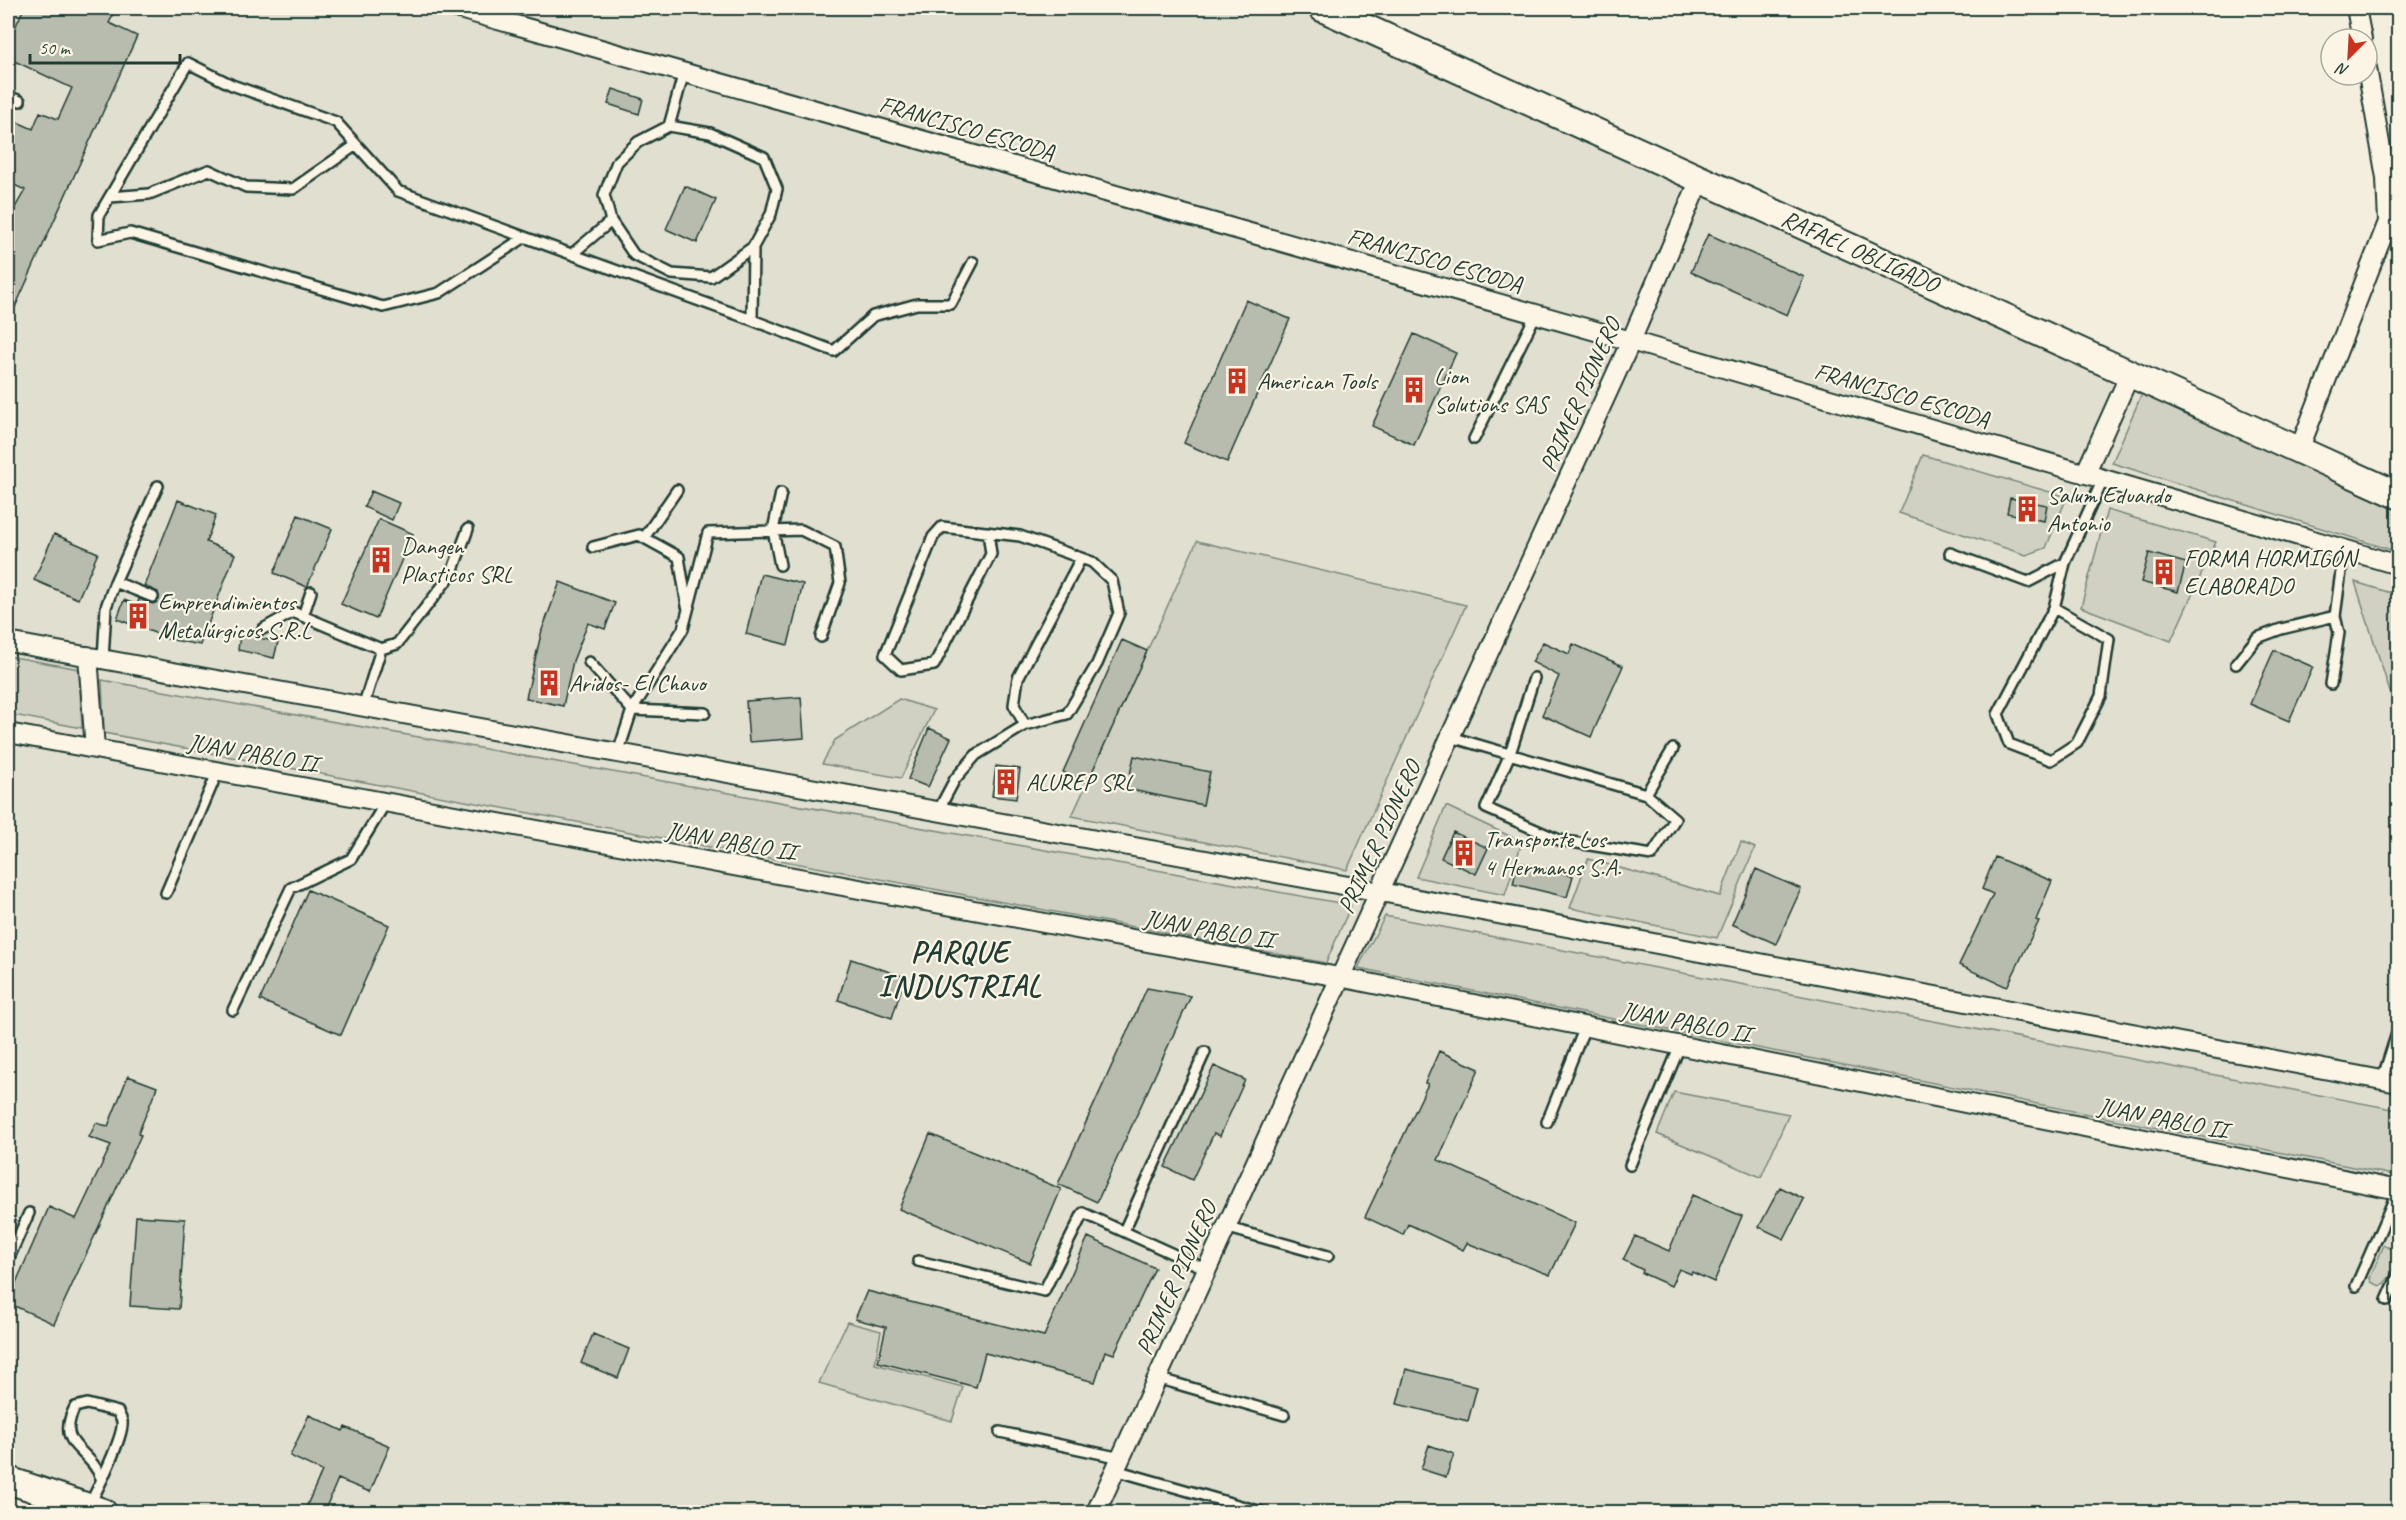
<svg xmlns="http://www.w3.org/2000/svg" width="2406" height="1520" font-family="Caveat,sans-serif">
  <style>
    .built { fill: #e1dfd0 }
    .green { fill: #d0d1c2; stroke: #78877b; stroke-width: 1.5 }
    .building { fill: #b8bcae; stroke: #1f3d34; stroke-width: 1.5 }
    .lines { fill: none; stroke-linecap: round; stroke-linejoin: round }
    .lane-casing { stroke: #1f3d34; stroke-width: 14 }
    .street-casing { stroke: #1f3d34; stroke-width: 22 }
    .secondary-casing { stroke: #1f3d34; stroke-width: 30 }
    .lane { stroke: #fcf5e5; stroke-width: 9 }
    .street { stroke: #fcf5e5; stroke-width: 18 }
    .secondary { stroke: #fcf5e5; stroke-width: 26 }
    .labels { text-anchor: middle; dominant-baseline: central; stroke-width: 4.5; stroke-linejoin: round; paint-order: stroke }
    .street-label { font-size: 24px; fill: #1f3d34; stroke: #fcf5e5 }
    .poi-label { font-size: 24px; fill: #1f3d34; stroke: #fcf5e5; text-anchor: start }
    .district-label { font-size: 30px; font-weight: bold; letter-spacing: 1.5px; fill: #1f3d34; stroke: #fcf5e5 }
  </style>
  <rect width="100%" height="100%" fill="#f3eede"/>
  <filter id="ink" filterUnits="userSpaceOnUse"><feTurbulence type="fractalNoise" baseFrequency=".0167" numOctaves="2"/><feDisplacementMap in="SourceGraphic" scale="12" xChannelSelector="R" yChannelSelector="G"/><feConvolveMatrix kernelMatrix="1 2 1 2 8 2 1 2 1" color-interpolation-filters="sRGB"/></filter>
  <g filter="url(#ink)">
    <!-- built -->
    <path class="built" d="M8,8H1322L2398,495V1512H103L8,1480Z"/>
    <!-- green -->
    <path class="green" d="M2143,391L2398,505V552L2112,463Z
      M1923,455L2067,497L2046,548L2026,555L1899,513Z
      M2107,510L2216,542L2171,641L2081,607Z
      M1197,541L1466,605L1347,870L1072,816Z
      M2355,582L2398,595V699L2390,692Z
      M8,656L79,669L82,728L8,714Z
      M102,680L1351,905L1326,963L104,733Z
      M899,699L934,710L901,778L822,764L835,740Z
      M1446,806L1522,842L1505,895L1416,877Z
      M1741,842L1755,848L1717,938L1570,908L1588,859L1720,896Z
      M1385,916L2398,1110V1176L1358,968Z
      M1674,1092L1789,1114L1761,1177L1657,1134Z
      M2384,1245L2398,1252C2398,1262 2390,1281 2380,1286L2371,1282L2370,1278Z
      M847,1322L881,1331L875,1364L963,1387L952,1421L819,1383Z"/>
    <!-- building -->
    <path class="building" d="M24,8H117L109,23L137,36L8,323V220L25,190L8,182V118L33,129L40,112L58,119L72,88L8,58V43Z
      M613,89L643,99L639,114L608,104Z
      M685,186L716,200L697,243L666,229Z
      M1708,234L1804,277L1787,315L1691,272Z
      M1246,300L1290,319L1227,462L1184,443Z
      M1414,334L1456,353L1414,445L1372,426Z
      M371,491L399,503L392,520L364,507Z
      M2010,498L2047,505L2044,521L2007,513Z
      M178,500L216,515L206,542L235,554L200,645L162,638L163,636L117,619L124,600L137,605L139,599L153,604L159,600L158,592L144,586Z
      M298,515L332,529L307,587L274,573Z
      M379,519L413,534L376,619L341,604Z
      M54,534L98,553L78,599L34,580Z
      M2149,553L2186,563L2178,592L2141,582Z
      M761,574L803,584L788,645L746,634Z
      M560,582L615,603L605,629L588,623L573,661L563,706L526,698L542,630Z
      M240,634L278,642L274,658L238,650Z
      M1122,640L1147,651L1087,783L1063,772Z
      M1543,642L1569,654L1573,644L1623,666L1591,737L1542,715L1559,676L1532,662Z
      M2274,650L2313,667L2289,721L2250,704Z
      M801,697L804,738L749,742L746,701Z
      M929,728L951,738L928,787L908,779Z
      M1134,756L1210,772L1203,805L1127,789Z
      M996,766L1020,769L1016,799L992,796Z
      M1453,832L1488,848L1476,874L1441,858Z
      M1995,857L2052,881L2036,920L2039,921L2007,987L1959,965L1993,894L1982,889Z
      M1518,862L1573,876L1567,897L1513,884Z
      M1756,869L1801,889L1776,944L1732,924Z
      M308,890L389,925L341,1035L260,1000Z
      M851,959L905,977L892,1018L838,1000Z
      M1147,988L1191,996L1097,1202L1058,1184Z
      M1439,1051L1479,1069L1438,1160L1575,1223L1550,1275L1467,1243L1463,1250L1408,1224L1403,1235L1365,1217L1428,1084L1425,1083Z
      M1214,1066L1245,1080L1220,1136L1214,1133L1192,1180L1165,1167Z
      M128,1076L157,1087L138,1134L141,1135L54,1324L8,1303V1301L49,1207L76,1219L111,1145L89,1137L96,1123L108,1126Z
      M930,1134L1061,1189L1030,1263L899,1209Z
      M1780,1187L1804,1199L1784,1239L1759,1227Z
      M1692,1195L1742,1216L1714,1282L1692,1272L1691,1274L1679,1269L1671,1286L1642,1273L1643,1270L1623,1260L1635,1236L1669,1251Z
      M136,1216L185,1219L179,1309L130,1306Z
      M1088,1237L1155,1268L1114,1354L1105,1351L1095,1382L985,1353L976,1387L878,1362L886,1327L855,1319L867,1291L1044,1336Z
      M593,1334L629,1349L618,1378L581,1363Z
      M1406,1369L1477,1387L1468,1421L1397,1404Z
      M309,1415L343,1431L345,1427L390,1446L370,1492L338,1479L324,1512H304L322,1471L290,1456Z
      M1429,1445L1454,1454L1446,1477L1421,1469Z"/>
    <g class="lines">
      <!-- lane casing -->
      <g class="lane-casing">
        <path id="lane" d="M8,96L20,101
          M669,126L710,133L764,157L777,189L771,214L753,247L711,277L672,274L634,255L611,221L604,195L617,162L638,142L669,126L684,72
          M110,197L149,194L209,170L246,187L293,189L356,145
          M525,237L439,293L383,307L130,233L98,240L99,215L188,63L232,85L336,122L398,191L752,320
          M753,247L752,320L834,351L873,316L917,304H951L973,262
          M572,254L611,221
          M1474,439L1536,314
          M644,538L677,490
          M593,547L639,535L679,557L687,606
          M1950,553L2028,582L2065,563
          M780,565L773,530L781,493
          M115,582L158,486
          M2054,608L1998,714L2009,744L2051,760L2077,743L2101,696L2109,639L2054,608L2065,563L2103,479
          M303,616L311,592
          M263,629L293,612L381,649L363,707
          M381,649L397,644L451,575L468,529
          M103,659L106,607L115,582L153,597
          M589,662L632,710L683,629L708,533L801,530L835,547L840,583L821,637
          M2236,664L2257,638L2281,629L2335,616L2344,549
          M1534,678L1510,754L1486,808L1559,840L1652,855L1675,819L1646,794L1673,749
          M2331,684L2339,633L2335,616
          M1025,725L1014,705L1018,678L1081,558
          M1451,737L1646,794
          M618,753L632,710L705,713
          M938,811L955,779L976,755L1025,725L1067,714L1097,664L1119,613L1112,581L1092,562L1020,536L942,527L933,537L885,655L901,670L934,665L991,554L988,532
          M166,893L218,771
          M233,1010L291,888L351,859L386,802
          M2382,1080L2398,1030
          M1547,1122L1585,1027
          M1630,1165L1680,1046
          M1225,1227L1328,1256
          M1124,1231L1205,1052
          M8,1260L29,1213
          M918,1261L1044,1291L1083,1213L1206,1269
          M2356,1286L2398,1190
          M2387,1300L2398,1275
          M1157,1378L1284,1415
          M1000,1432L1121,1458
          M1115,1470L1262,1512
          M89,1505C97,1491 125,1434 122,1421C121,1418 119,1415 118,1412L87,1404L75,1407C54,1447 90,1447 102,1480"/>
      </g>
      <!-- street casing -->
      <g class="street-casing">
        <path id="street" d="M456,8L1631,341L2398,565
          M2356,8L2362,39
          M2299,450L2388,222L2386,178L2367,68
          M2085,474L2130,374
          M8,642L1381,892L2398,1083
          M88,656L95,749
          M8,733L1339,977L2398,1190
          M1096,1512L1631,341L1700,179"/>
      </g>
      <!-- secondary casing -->
      <g class="secondary-casing">
        <path id="secondary" d="M1322,8L2398,495
          M8,1480L103,1512"/>
      </g>
      <!-- lane -->
      <use href="#lane" class="lane"/>
      <!-- street -->
      <use href="#street" class="street"/>
      <!-- secondary -->
      <use href="#secondary" class="secondary"/>
    </g>
  </g>
  <!-- icons -->
  <defs>
    <g id="building-bare" transform="scale(2.07)"><path d="M-4-6H4V6H1V3H-1V6H-4ZM-2.5-4.3h1.7v1.8h-1.7ZM.8-4.3h1.7v1.8H.8ZM-2.5-1h1.7V.8h-1.7ZM.8-1h1.7V.8H.8Z" fill="#c8321e" stroke="#fcf5e5" stroke-width="2.5" paint-order="stroke"/></g>
  </defs>
  <g fill-rule="evenodd">
    <use href="#building-bare" x="1237" y="381"/>
    <use href="#building-bare" x="1414" y="390"/>
    <use href="#building-bare" x="2027" y="509"/>
    <use href="#building-bare" x="381" y="560"/>
    <use href="#building-bare" x="2164" y="572"/>
    <use href="#building-bare" x="138" y="616"/>
    <use href="#building-bare" x="549" y="683"/>
    <use href="#building-bare" x="1006" y="782"/>
    <use href="#building-bare" x="1464" y="853"/>
  </g>
  <g class="labels">
    <!-- street labels -->
    <g class="street-label">
      <text transform="translate(967 128) rotate(16)">FRANCISCO ESCODA</text>
      <text transform="translate(1860 251) rotate(24)">RAFAEL OBLIGADO</text>
      <text transform="translate(1435 260) rotate(16)">FRANCISCO ESCODA</text>
      <text transform="translate(1580 395) rotate(-66)">PRIMER PIONERO</text>
      <text transform="translate(1902 395) rotate(16)">FRANCISCO ESCODA</text>
      <text transform="translate(253 753) rotate(10)">JUAN PABLO II</text>
      <text transform="translate(1379 837) rotate(-65)">PRIMER PIONERO</text>
      <text transform="translate(731 841) rotate(10)">JUAN PABLO II</text>
      <text transform="translate(1209 929) rotate(10)">JUAN PABLO II</text>
      <text transform="translate(1686 1022) rotate(11)">JUAN PABLO II</text>
      <text transform="translate(2163 1118) rotate(11)">JUAN PABLO II</text>
      <text transform="translate(1176 1278) rotate(-66)">PRIMER PIONERO</text>
    </g>
    <!-- poi labels -->
    <g class="poi-label">
      <text x="1434" y="376">Lion<tspan x="1434" dy="28">Solutions SAS</tspan></text>
      <text x="1257" y="381">American Tools</text>
      <text x="2047" y="495">Salum Eduardo<tspan x="2047" dy="28">Antonio</tspan></text>
      <text x="401" y="546">Dangen<tspan x="401" dy="28">Plasticos SRL</tspan></text>
      <text x="2184" y="558">FORMA HORMIGÓN<tspan x="2184" dy="28">ELABORADO</tspan></text>
      <text x="158" y="602">Emprendimientos<tspan x="158" dy="28">Metalúrgicos S.R.L</tspan></text>
      <text x="569" y="683">Aridos- El Chavo</text>
      <text x="1026" y="782">ALUREP SRL</text>
      <text x="1484" y="839">Transporte Los<tspan x="1484" dy="28">4 Hermanos S.A.</tspan></text>
    </g>
    <!-- district labels -->
    <g class="district-label">
      <text x="960" y="952">PARQUE<tspan x="960" dy="34">INDUSTRIAL</tspan></text>
    </g>
  </g>
  <!-- margin -->
  <rect width="2406" height="1520" fill="none" stroke="#fcf5e5" stroke-width="30"/>
  <rect x="15" y="15" width="2376" height="1490" fill="none" stroke="#1f3d34" stroke-width="2" filter="url(#ink)"/>
  <!-- north arrow -->
  <g transform="translate(2349 57) rotate(204)"><circle r="28" fill="#fcf5e5" stroke="#a4ab9e" stroke-width="1.5"/>
  <path d="M0-4.5L10 22L0 15L-10 22Z" fill="#c8321e"/>
  <text y="-9" font-size="16" font-weight="bold" text-anchor="middle" fill="#1f3d34">N</text>
  </g>
  <!-- scale -->
  <path d="M30 54v9h150v-9" fill="none" stroke="#1f3d34" stroke-width="3"/>
  <text x="39" y="54" font-size="18" fill="#1f3d34" stroke="#fcf5e5" stroke-width="4.5" paint-order="stroke">50 m</text>
</svg>
